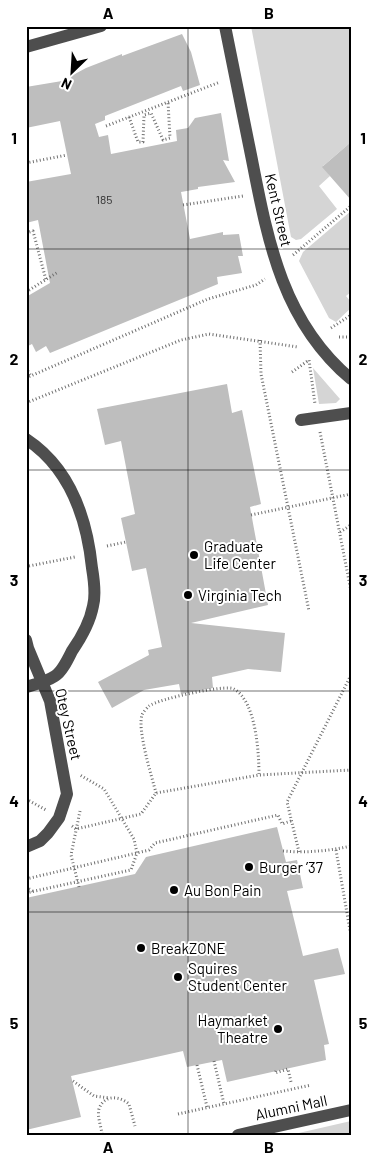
<svg xmlns="http://www.w3.org/2000/svg" width="377" height="1161" font-family="Barlow,sans-serif">
  <style>
    .green { fill: #d5d5d5 }
    .building { fill: #bebebe }
    .lines { fill: none; stroke-linecap: round; stroke-linejoin: round }
    .path { stroke: #707070; stroke-width: 3; stroke-dasharray: 1 2.5; stroke-linecap: butt }
    .minor { stroke: #4e4e4e; stroke-width: 12 }
    .grid { fill: none; stroke: #000; stroke-width: 1; stroke-opacity: 0.55 }
    .poi-dot { fill: #000; stroke: #fff; stroke-width: 2 }
    .labels { text-anchor: middle; dominant-baseline: central; stroke-width: 4; stroke-linejoin: round; paint-order: stroke }
    .number-label { font-size: 12px; fill: #303030 }
    .street-label { font-size: 15px; fill: #000; stroke: #fff }
    .poi-label { font-size: 15px; fill: #000; stroke: #fff; text-anchor: start }
    .neatline { fill: none; stroke: #000; stroke-width: 2 }
    .grid-label { font-size: 16px; text-anchor: middle; font-weight: bold; fill: #000 }
  </style>
  <rect width="100%" height="100%" fill="#fff"/>
  <!-- green -->
  <path class="green" d="M251,26H351V142L323,166L330,176L319,186L337,209L301,239L296,240L291,237Z
    M351,211V292L346,296L351,302V308L336,322L329,318L299,261L303,252Z
    M313,368L340,399L336,403L319,404Z
    M351,1121V1135H290Z"/>
  <!-- building -->
  <path class="building" d="M182,34L191,52L200,85L183,91L181,86L105,116V120L95,124L99,137L108,135L111,154L177,141L176,130L188,128L195,118L221,113L229,161L223,160L235,182L198,187V189L181,192L190,239L223,232V235L239,234L243,256H238L242,273L217,277L218,284L50,353L46,346L36,352L32,344L26,347V297L50,283L38,220L26,223V182L71,174L60,121L26,128V87L62,81L86,68L122,54V56Z
    M351,142V200L322,167Z
    M227,384L232,413L242,410L261,504L250,507L268,605L191,623L285,633L281,672L248,669L212,677L213,688L181,694L179,684L144,690L112,708L98,682L149,655L148,650L162,647L146,568L132,571L121,518L135,514L121,441L105,445L97,409Z
    M277,827L286,862L297,860L303,888L287,891L303,956L338,948L345,974L314,980L329,1044L324,1045L326,1060L227,1082L222,1060L187,1067L183,1051L71,1076L81,1117L26,1130V898L135,874L146,857Z"/>
  <g class="lines">
    <!-- path -->
    <path class="path" d="M129,117L138,142H143L144,115L151,113L163,140L170,138L168,102
      M106,126L220,82
      M26,163L67,155
      M183,205L243,196
      M26,233L33,231L46,280
      M293,255L351,206
      M26,292L58,272
      M331,328L351,315
      M339,337H351
      M260,340L261,374L309,611
      M26,368L31,376
      M292,372L309,360L315,404
      M26,378L208,299L256,285L265,279
      M26,403L181,340L209,334L298,347
      M320,432L351,591
      M251,515L351,494
      M340,532L351,525
      M107,546L126,542
      M29,566L75,557
      M156,793C152,777 137,730 142,715C143,712 147,708 149,706C158,699 226,684 234,689C256,701 259,753 259,775
      M26,799L46,810
      M72,826L76,829L141,814L156,793L259,775L351,770
      M336,850L351,936
      M283,851C306,853 329,851 351,846
      M299,852L287,802L351,675
      M26,879L137,853L149,850L155,843L278,815L282,824L291,821
      M26,887L34,892
      M79,887L71,855L80,811
      M26,893L131,870L137,853L134,839L104,789L80,775
      M214,1061L224,1104
      M197,1065L207,1107
      M276,1071L275,1073L288,1069L291,1082
      M73,1081L94,1096L110,1098
      M178,1114L311,1085
      M102,1134C101,1126 97,1116 99,1109C104,1094 120,1096 129,1104L135,1126"/>
    <!-- minor -->
    <path class="minor" d="M225,26C234,71 243,115 252,160C268,242 283,322 351,379
      M26,47L101,26
      M301,420L351,413
      M26,439C70,468 87,519 92,568C94,580 96,595 93,606C90,622 81,638 72,651C68,659 62,672 55,676C46,682 36,684 26,687
      M26,640L28,648L50,701L67,794L59,818L48,833L40,841L26,847
      M238,1135L351,1110"/>
  </g>
  <!-- grid -->
  <path class="grid" d="M188,26V1135M26,249H351M26,470H351M26,691H351M26,912H351"/>
  <!-- markers -->
  <g class="poi-dot">
    <circle cx="194" cy="555" r="5"/>
    <circle cx="188" cy="595" r="5"/>
    <circle cx="249" cy="867" r="5"/>
    <circle cx="174" cy="890" r="5"/>
    <circle cx="141" cy="948" r="5"/>
    <circle cx="178" cy="977" r="5"/>
    <circle cx="278" cy="1029" r="5"/>
  </g>
  <g class="labels">
    <!-- number labels -->
    <g class="number-label">
      <text x="104" y="199">185</text>
    </g>
    <!-- street labels -->
    <g class="street-label">
      <text transform="translate(279 210) rotate(77)">Kent Street</text>
      <text transform="translate(69 724) rotate(77)">Otey Street</text>
      <text transform="translate(291 1107) rotate(-12)">Alumni Mall</text>
    </g>
    <!-- poi labels -->
    <g class="poi-label">
      <text x="204" y="546">Graduate<tspan x="204" dy="17">Life Center</tspan></text>
      <text x="198" y="595">Virginia Tech</text>
      <text x="259" y="867">Burger ’37</text>
      <text x="184" y="890">Au Bon Pain</text>
      <text x="151" y="948">BreakZONE</text>
      <text x="188" y="968">Squires<tspan x="188" dy="17">Student Center</tspan></text>
      <text x="268" y="1020" text-anchor="end">Haymarket<tspan x="268" dy="17">Theatre</tspan></text>
    </g>
  </g>
  <!-- border -->
  <rect width="377" height="1161" fill="none" stroke="#ffffff" stroke-width="55"/>
  <!-- north arrow -->
  <g transform="translate(72 72) rotate(205)" stroke="#ffffff" stroke-width="4" paint-order="stroke">
  <path d="M0-4L9 19L0 12L-9 19Z" fill="#000000"/>
  <text y="-8" font-size="14" font-weight="bold" text-anchor="middle" fill="#000000">N</text>
  </g>
  <rect x="28" y="28" width="322" height="1106" class="neatline"/>
  <g class="grid-label">
    <text x="108" y="19">A</text>
    <text x="269" y="19">B</text>
    <text x="14" y="144">1</text>
    <text x="363" y="144">1</text>
    <text x="14" y="365">2</text>
    <text x="363" y="365">2</text>
    <text x="14" y="586">3</text>
    <text x="363" y="586">3</text>
    <text x="14" y="807">4</text>
    <text x="363" y="807">4</text>
    <text x="14" y="1029">5</text>
    <text x="363" y="1029">5</text>
    <text x="108" y="1153">A</text>
    <text x="269" y="1153">B</text>
  </g>
</svg>
